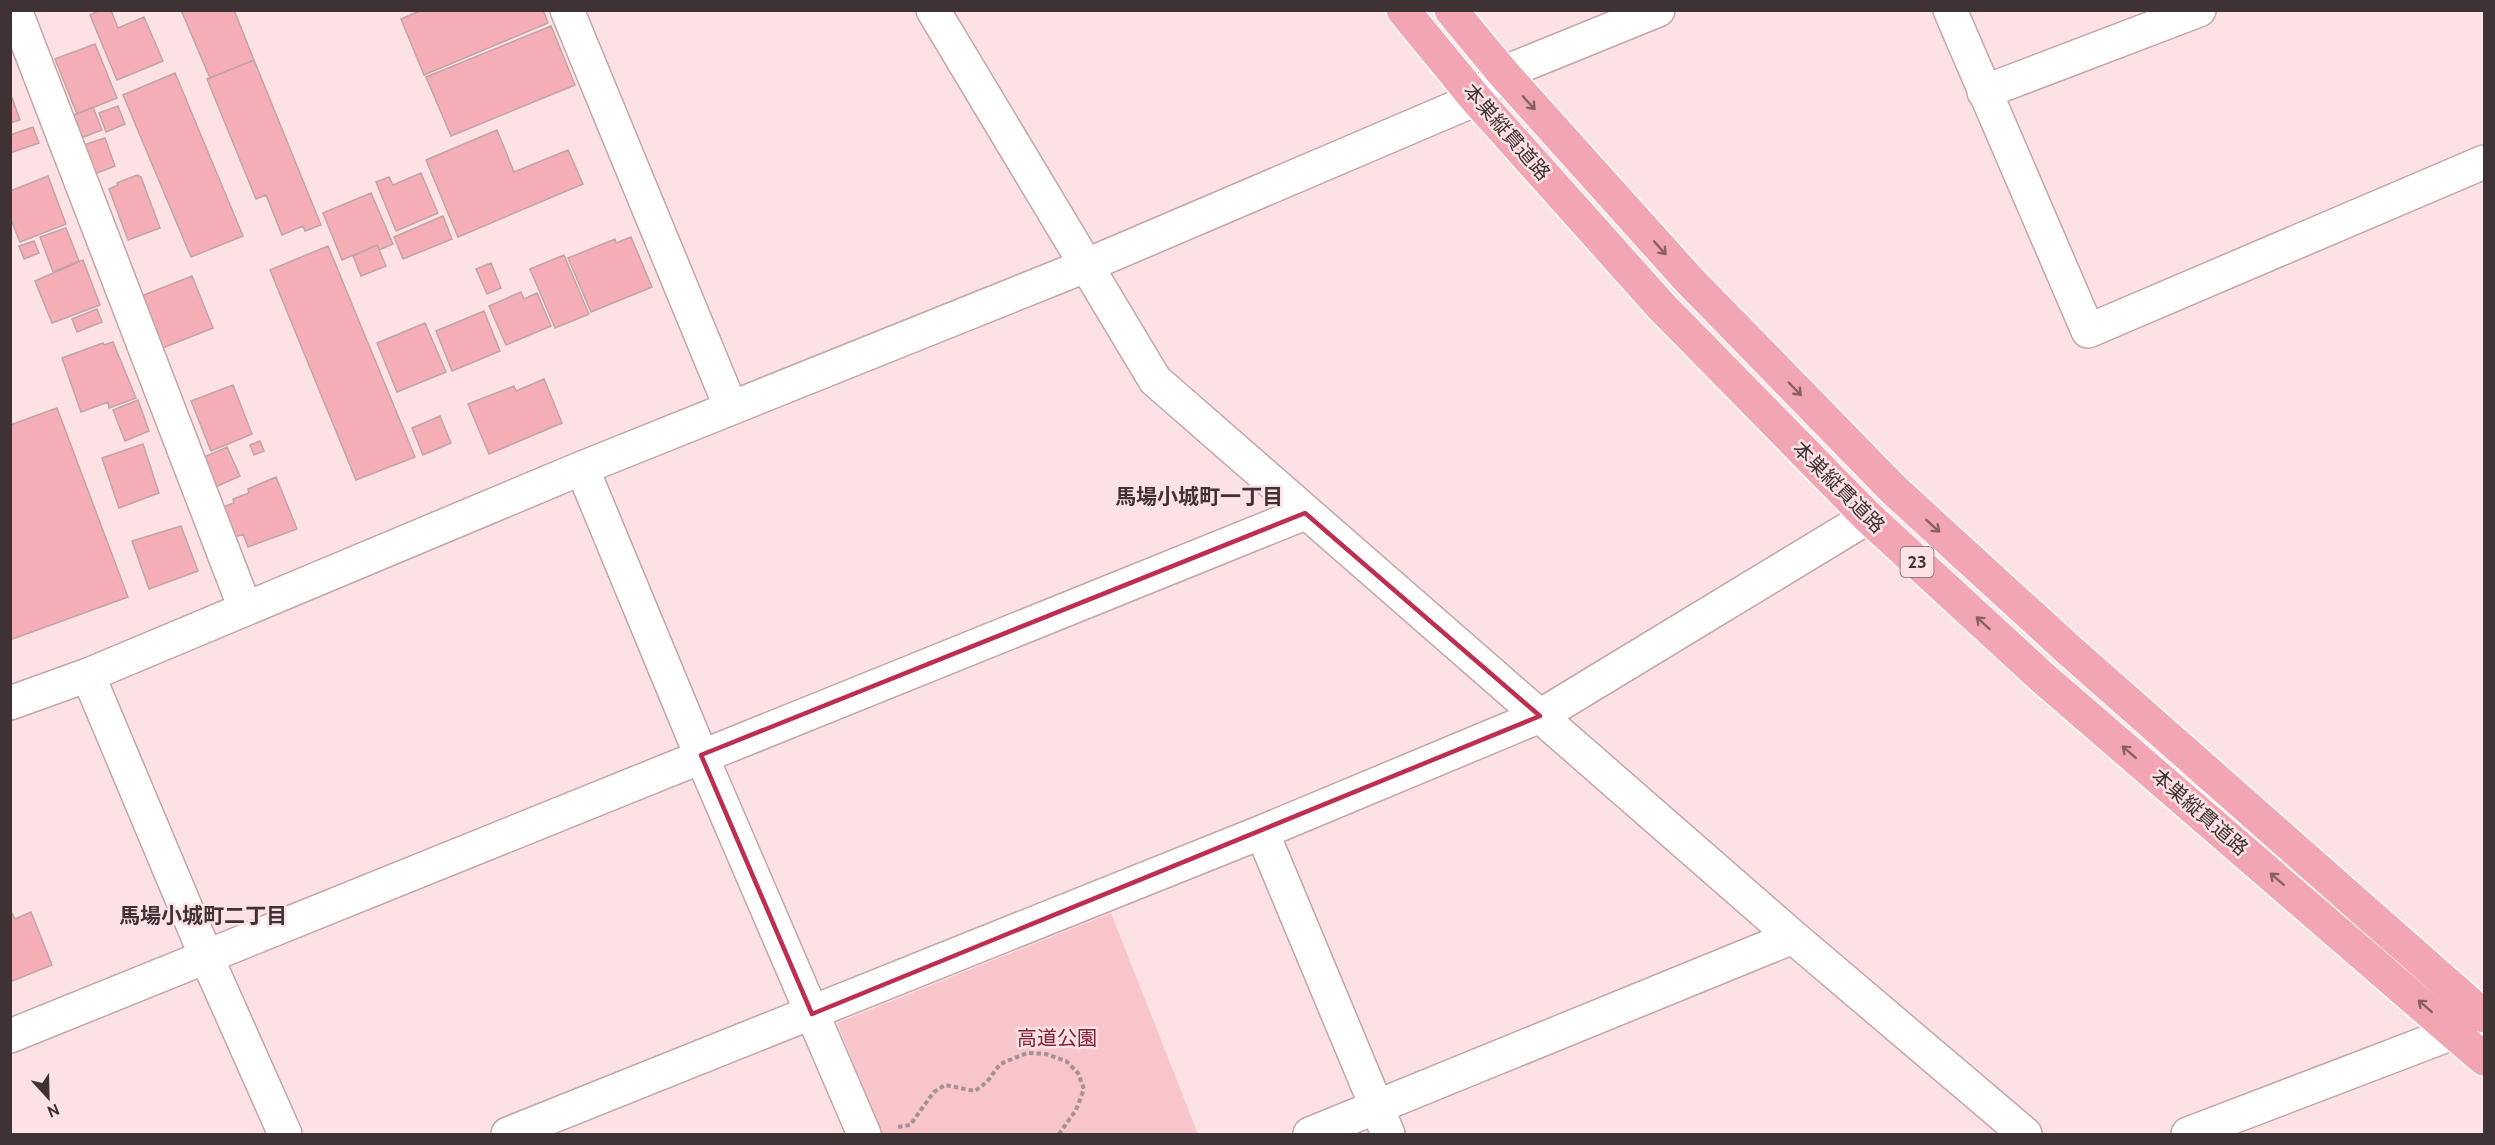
<svg xmlns="http://www.w3.org/2000/svg" width="2495" height="1145" font-family="Cabin,'Noto Sans JP',sans-serif">
  <style>
    .green { fill: #f8c5ca }
    .building { fill: #f5aeb6; stroke: #c3a4a6; stroke-width: 1.5 }
    .lines { fill: none; stroke-linecap: round; stroke-linejoin: round }
    .minor-casing { stroke: #c4a5a8; stroke-width: 36 }
    .major-casing { stroke: #fff; stroke-width: 36 }
    .path { stroke: #a59193; stroke-width: 4; stroke-dasharray: 4.5 3; stroke-linecap: butt }
    .minor { stroke: #fff; stroke-width: 33 }
    .major { stroke: #f2a5b2; stroke-width: 33 }
    .oneway { stroke: #876066 }
    .marked { fill: none; stroke: #be2e50; stroke-width: 4.5; stroke-linejoin: round }
    .labels { text-anchor: middle; dominant-baseline: central; stroke-width: 5; stroke-linejoin: round; paint-order: stroke }
    .shield { fill: #fce2e4; stroke: #786769; stroke-width: 1.5 }
    .shield-label { font-size: 18px; font-weight: bold; fill: #3f3234 }
    .street-label { font-size: 20px; fill: #3f3234; stroke: #fce2e4 }
    .park-label { font-size: 20px; fill: #832037; stroke: #fce2e4 }
    .neighbourhood-label { font-size: 21px; font-weight: bold; fill: #3f3234; stroke: #fce2e4 }
  </style>
  <rect width="100%" height="100%" fill="#fce2e4"/>
  <!-- green -->
  <path class="green" d="M1111,913L1198,1134H882L837,1023Z"/>
  <!-- building -->
  <path class="building" d="M100,10H111L118,28L144,17L163,61L117,80L90,15Z
    M181,10H234L254,60L210,78Z
    M422,10H543L548,23L424,75L401,19Z
    M551,26L575,85L451,136L426,77Z
    M95,44L117,98L77,114L55,59Z
    M254,60L321,225L305,231L303,226L282,235L266,195L256,199L207,79Z
    M175,73L243,236L191,257L123,95Z
    M10,92L20,120L10,123Z
    M118,106L125,124L106,132L99,113Z
    M93,107L102,130L78,139L69,117Z
    M33,127L39,143L10,153V135Z
    M497,130L514,172L568,150L583,184L458,237L426,160Z
    M105,138L115,166L92,175L81,146Z
    M421,173L438,213L396,231L376,182L389,177L393,185Z
    M137,175L141,177L160,228L128,240L109,189L118,185L117,183Z
    M48,176L66,224L20,242L10,217V191Z
    M371,193L393,244L379,250L377,245L342,260L323,213Z
    M443,216L452,239L403,259L394,237Z
    M66,228L79,261L53,272L40,237Z
    M631,237L652,287L591,312L568,258L615,239L616,243Z
    M34,241L39,253L24,259L19,246Z
    M377,245L386,266L361,276L353,256Z
    M328,246L415,457L356,480L270,270Z
    M564,255L589,314L555,328L530,269Z
    M83,260L100,305L52,323L35,281Z
    M491,263L501,288L487,294L476,269Z
    M192,276L213,328L160,349L139,297Z
    M521,292L524,299L537,293L551,326L506,345L489,306Z
    M97,309L102,322L77,332L72,319Z
    M484,311L500,351L452,371L436,331Z
    M425,323L446,372L397,392L377,343Z
    M113,342L136,398L109,408L108,402L81,412L62,358L103,343L104,345Z
    M544,379L562,423L489,454L468,404L514,386L516,391Z
    M233,385L252,434L211,451L191,401Z
    M138,400L149,431L125,441L113,410Z
    M57,408L128,597L10,640V425Z
    M440,416L451,443L423,455L412,428Z
    M260,441L264,451L254,455L250,445Z
    M143,444L159,493L119,508L102,458Z
    M227,447L240,476L213,488L200,459Z
    M276,477L297,529L248,547L243,534L235,537L223,507L234,503L233,499L249,493L248,489Z
    M181,526L198,571L149,589L132,541Z
    M31,912L52,965L10,982V914L12,913L15,919Z"/>
  <g class="lines">
    <!-- minor casing -->
    <g class="minor-casing">
      <path id="minor" d="M15,10L245,608
        M567,10L731,408
        M933,10L1155,380L1793,937L2025,1134
        M1950,10L2088,331L2484,162
        M1984,92L2199,10
        M582,468L701,755L864,1134
        M88,675L206,956L285,1134
        M10,703L88,675L582,468L1085,266L1476,99L1503,73L1658,10
        M1262,832L1388,1134
        M10,1036L1305,513
        M508,1134L1262,832L1540,716L1868,517
        M1310,1134L1793,937
        M2188,1134L2455,1032L2475,1018"/>
    </g>
    <!-- major casing -->
    <g class="major-casing">
      <path id="major" d="M1403,10L1476,99L1661,306L1868,517L2043,678L2484,1059
        M1451,10L1503,73L1689,280L1894,490L2069,650L2484,1016"/>
    </g>
    <!-- path -->
    <path class="path" d="M898,1127L910,1125L934,1092L945,1085L975,1091L987,1082L1000,1064L1027,1053L1046,1054L1066,1061L1078,1073L1084,1089L1076,1110L1059,1134"/>
    <!-- minor -->
    <use href="#minor" class="minor"/>
    <!-- major -->
    <use href="#major" class="major"/>
  </g>
  <!-- one-way arrows -->
  <defs><path id="oneway-shaft" d="M-6 0H5M1.5-3L5.5 0L1.5 3" fill="none" stroke-width="1.6" stroke-linecap="round" stroke-linejoin="round" transform="scale(1.5)"/></defs>
  <g class="oneway">
    <use href="#oneway-shaft" transform="translate(1529 103) rotate(48)"/>
    <use href="#oneway-shaft" transform="translate(1660 248) rotate(48)"/>
    <use href="#oneway-shaft" transform="translate(1795 389) rotate(46)"/>
    <use href="#oneway-shaft" transform="translate(1933 526) rotate(42)"/>
    <use href="#oneway-shaft" transform="translate(1983 623) rotate(-138)"/>
    <use href="#oneway-shaft" transform="translate(2129 752) rotate(-139)"/>
    <use href="#oneway-shaft" transform="translate(2277 879) rotate(-139)"/>
    <use href="#oneway-shaft" transform="translate(2425 1006) rotate(-139)"/>
  </g>
  <!-- marked area -->
  <path class="marked" d="M1305,513L1540,716L812,1014L701,755Z"/>
  <g class="labels">
    <!-- shield labels -->
    <rect class="shield" x="1900.5" y="547" width="33" height="30" rx="4.5"/>
    <g class="shield-label">
      <text x="1917" y="562">23</text>
    </g>
    <!-- street labels -->
    <g class="street-label">
      <text transform="translate(1507 132) rotate(49)">本巣縦貫道路</text>
      <text transform="translate(1839 487) rotate(45)">本巣縦貫道路</text>
      <text transform="translate(2200 812) rotate(41)">本巣縦貫道路</text>
    </g>
    <!-- park labels -->
    <g class="park-label">
      <text x="1057" y="1038">高道公園</text>
    </g>
    <!-- neighbourhood labels -->
    <g class="neighbourhood-label">
      <text x="1199" y="496">馬場小城町一丁目</text>
      <text x="203" y="915">馬場小城町二丁目</text>
    </g>
  </g>
  <!-- border -->
  <rect width="2495" height="1145" fill="none" stroke="#3f3234" stroke-width="24"/>
  <!-- north arrow -->
  <g transform="translate(48 1097) rotate(158)" stroke="#fce2e4" stroke-width="4.5" paint-order="stroke">
  <path d="M0-4.5L10 22L0 15L-10 22Z" fill="#3f3234"/>
  <text y="-9" font-size="16" font-weight="bold" text-anchor="middle" fill="#3f3234">N</text>
  </g>
</svg>
